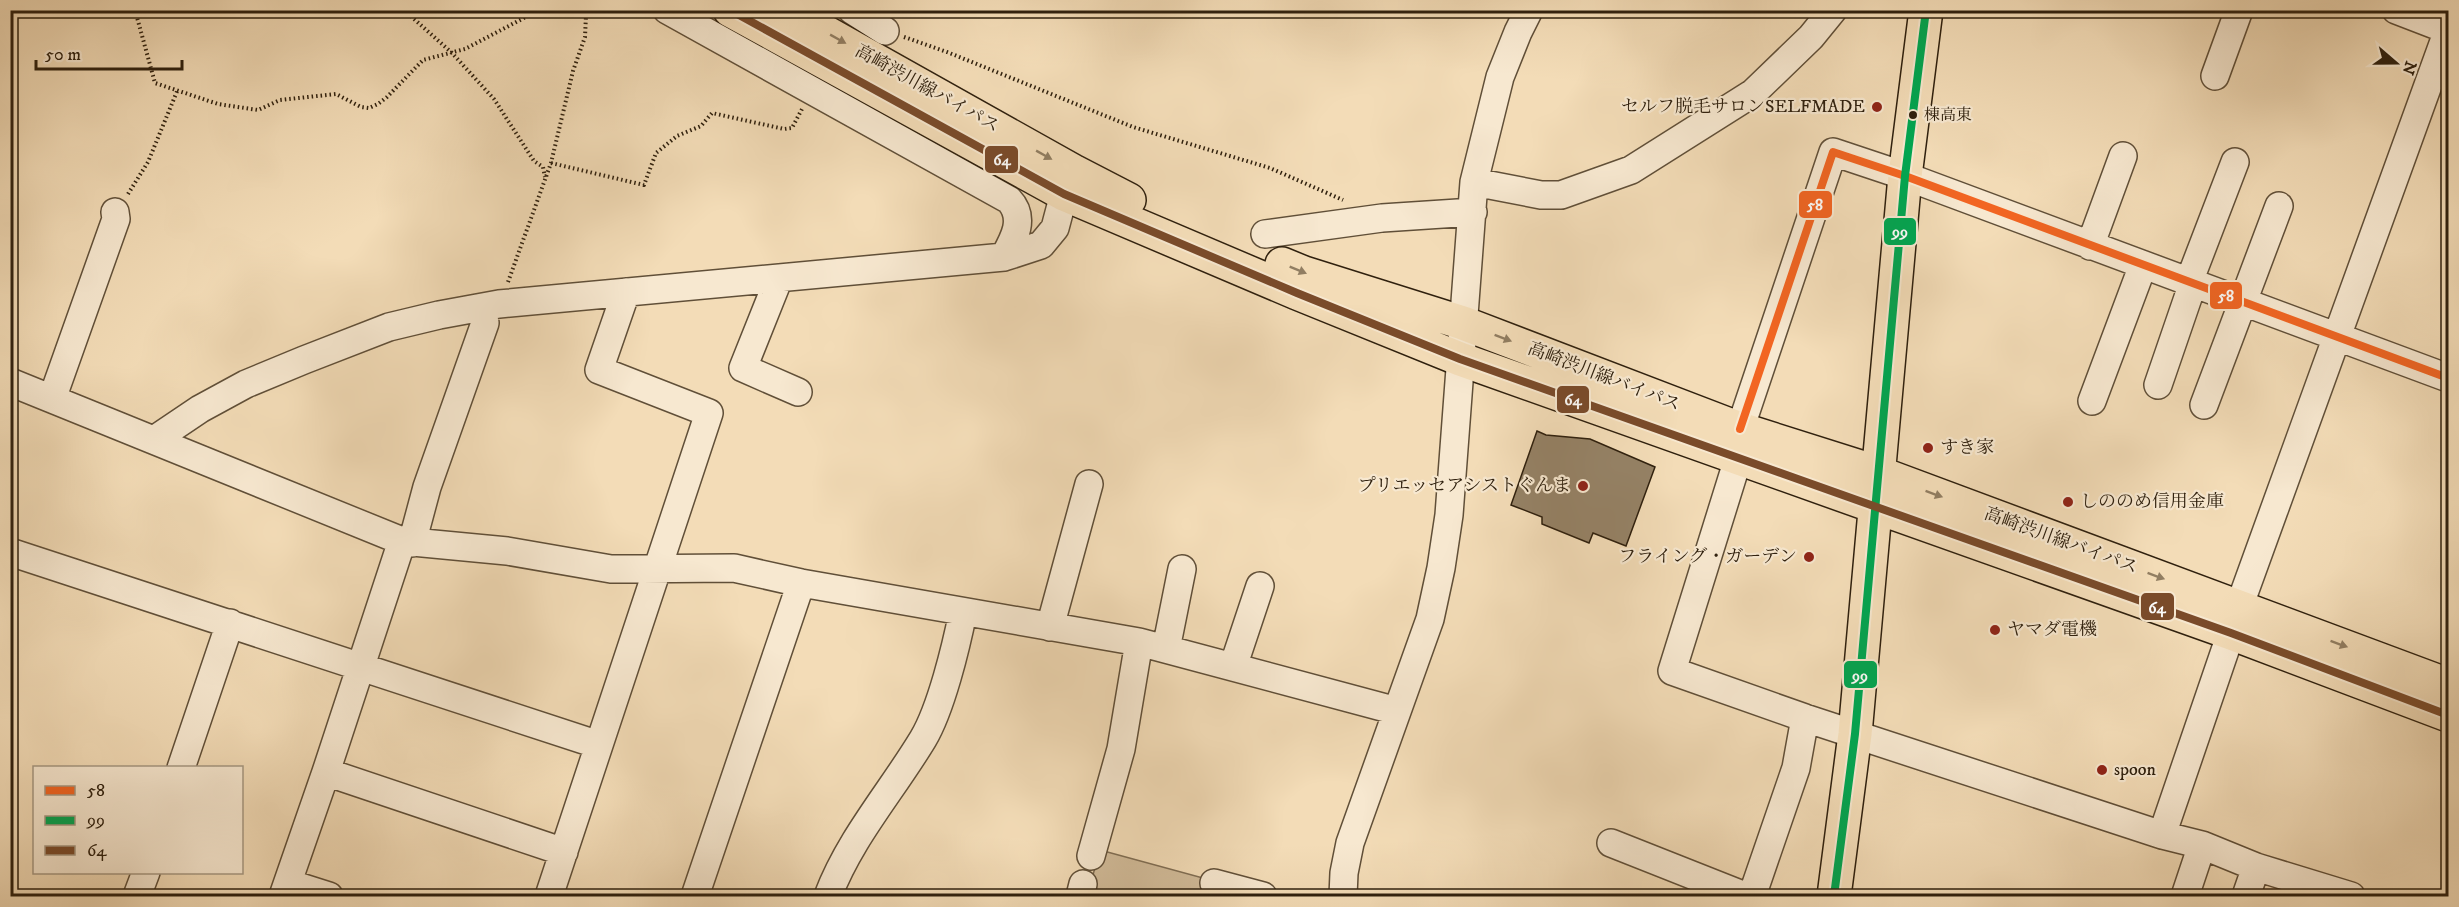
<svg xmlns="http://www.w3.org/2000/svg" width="2459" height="907" font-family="'IM FELL DW Pica','Noto Serif JP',serif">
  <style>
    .green { fill: #d2bc9a; stroke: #806e54; stroke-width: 1.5 }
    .building { fill: #958266; stroke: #2f200e; stroke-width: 1.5 }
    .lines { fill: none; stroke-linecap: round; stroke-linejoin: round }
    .minor-casing { stroke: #604f38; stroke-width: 30 }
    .major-casing { stroke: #2f200e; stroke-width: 36 }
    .path { stroke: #2f200e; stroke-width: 4; stroke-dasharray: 1.5 3; stroke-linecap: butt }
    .minor { stroke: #f7e8d0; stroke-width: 27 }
    .major { stroke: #f3dcb7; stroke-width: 33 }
    .bus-1-casing { stroke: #f7e8d0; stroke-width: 12 }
    .bus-2-casing { stroke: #f7e8d0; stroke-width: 12 }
    .bus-3-casing { stroke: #f7e8d0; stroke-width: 12 }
    .bus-1 { stroke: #f26522; stroke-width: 8 }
    .bus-2 { stroke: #00a651; stroke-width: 8 }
    .bus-3 { stroke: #7a4b2a; stroke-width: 8 }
    .oneway { fill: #917e62 }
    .poi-dot { fill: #8f2418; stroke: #f7e8d0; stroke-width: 2 }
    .bus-dot { fill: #2f200e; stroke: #f7e8d0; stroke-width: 2 }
    .labels { text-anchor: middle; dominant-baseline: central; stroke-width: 4.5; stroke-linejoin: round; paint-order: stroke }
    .bus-label { font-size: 16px; fill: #2f200e; stroke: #f7e8d0; text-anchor: start }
    .street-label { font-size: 18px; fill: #2f200e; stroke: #f7e8d0 }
    .poi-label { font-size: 18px; fill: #2f200e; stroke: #f7e8d0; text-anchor: start }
    .line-badge { stroke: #f7e8d0; stroke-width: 2 }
    .badge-label { font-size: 16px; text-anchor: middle; font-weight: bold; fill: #fff }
  </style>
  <rect width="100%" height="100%" fill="#f3dcb7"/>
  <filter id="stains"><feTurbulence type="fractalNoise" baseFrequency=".00333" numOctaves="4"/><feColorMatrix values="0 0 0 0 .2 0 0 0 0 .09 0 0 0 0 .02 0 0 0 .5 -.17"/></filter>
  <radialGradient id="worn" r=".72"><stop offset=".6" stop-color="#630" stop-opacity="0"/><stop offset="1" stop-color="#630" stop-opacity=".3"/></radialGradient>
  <!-- green -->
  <path class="green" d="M1100,850L1214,881L1210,896H1087Z"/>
  <!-- building -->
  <path class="building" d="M1537,431L1546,435L1590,439L1655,467L1626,546L1593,533L1589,543L1542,524V517L1511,505Z"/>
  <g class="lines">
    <!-- minor casing -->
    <g class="minor-casing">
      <path id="minor" d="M667,10L1009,200C1026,218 1014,239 1004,257
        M852,10L885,31
        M2396,10L2448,30
        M2215,76L2239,10
        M1474,182L1541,195H1561L1631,170L1753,93L1811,37L1833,10
        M1265,234L1382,218L1473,212
        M2090,246L2123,156
        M779,278L743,368L798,392
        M2189,282L2235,162
        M10,382L402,541L507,551L611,569L734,568L801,583L1139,642L1397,711
        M2158,385L2193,283
        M52,399L116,219L115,212
        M2092,401L2143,265
        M2204,405L2279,206
        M1740,429L1833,152L1905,176L2448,378
        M154,440L200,409L246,384L304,360L389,327L439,315L499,304L1004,257L1041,245L1055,228L1064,194
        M1738,459L1672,671L1805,718L2162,835L2202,845L2256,867L2351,896
        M412,543L427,487L485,323L482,308
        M10,552L599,745
        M2239,607L2448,30
        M1050,627L1089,484
        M1166,649L1182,569
        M1233,667L1260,586
        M181,768L230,623
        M326,772L564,852
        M2162,835L2231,633
        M1611,843L1745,896
        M1091,856L1121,749L1139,642
        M288,883L329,896
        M1214,883L1263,896
        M137,896L146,872
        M283,896L326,772L402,541
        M549,896L709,413L599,370L626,292
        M695,896L801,583
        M828,896C850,838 891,792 923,739C941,709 956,647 963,612
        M1080,896L1083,884
        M1343,896L1344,873L1350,843L1430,619L1441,568L1449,515L1474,182L1500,77L1518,32L1529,10
        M1752,896L1796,768L1805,718
        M2185,896L2202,845
        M2246,896L2256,867"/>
    </g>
    <!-- major casing -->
    <g class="major-casing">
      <path id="major" d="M730,10L1064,194L1297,293L1460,359L2231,633L2448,715
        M786,10L1073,171L1129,200
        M1282,264L1304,273L1463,323L1740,429L1879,473L2448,685
        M1834,896L1855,734L1905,176L1926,10"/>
    </g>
    <!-- path -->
    <path class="path" d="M135,10L155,83L218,104L258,110L280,100L336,94L361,107L369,108L378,104L387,97L423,60L465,49L539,10
      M404,10L452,53L494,99L534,161L543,167L545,177
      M904,37L947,52L1133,127L1270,168L1343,200
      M10,41L15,72
      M551,163L644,185L656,153L677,136L701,126L712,113L784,129L792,128L802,109
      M128,194L148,162L178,89
      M508,282L551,163L573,71L585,37L586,15L584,10"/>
    <!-- minor -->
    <use href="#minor" class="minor"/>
    <!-- major -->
    <use href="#major" class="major"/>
    <!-- bus-1 casing -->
    <g class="bus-1-casing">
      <path id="bus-1" d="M1740,429L1833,152L1905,176L2448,378"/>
    </g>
    <!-- bus-2 casing -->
    <g class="bus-2-casing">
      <path id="bus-2" d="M1834,896L1855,734L1905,176L1926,10"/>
    </g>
    <!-- bus-3 casing -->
    <g class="bus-3-casing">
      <path id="bus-3" d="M730,10L1064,194L1297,293L1460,359L2231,633L2448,715"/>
    </g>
    <!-- bus-1 -->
    <use href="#bus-1" class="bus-1"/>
    <!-- bus-2 -->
    <use href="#bus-2" class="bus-2"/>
    <!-- bus-3 -->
    <use href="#bus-3" class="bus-3"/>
  </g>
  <!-- one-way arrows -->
  <defs><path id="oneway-solid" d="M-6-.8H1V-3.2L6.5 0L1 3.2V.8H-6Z" transform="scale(1.5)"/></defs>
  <g class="oneway">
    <use href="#oneway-solid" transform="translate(838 39) rotate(29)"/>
    <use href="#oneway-solid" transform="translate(1044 155) rotate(29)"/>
    <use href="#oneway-solid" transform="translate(1298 270) rotate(22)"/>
    <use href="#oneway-solid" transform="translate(1503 338) rotate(21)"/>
    <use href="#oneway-solid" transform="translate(1934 494) rotate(20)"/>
    <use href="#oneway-solid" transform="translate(2156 576) rotate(20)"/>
    <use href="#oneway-solid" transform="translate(2339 644) rotate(20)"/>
  </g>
  <!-- markers -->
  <g class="poi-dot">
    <circle cx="1877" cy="107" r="6"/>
    <circle cx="1928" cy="448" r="6"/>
    <circle cx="1583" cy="486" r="6"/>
    <circle cx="2068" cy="502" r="6"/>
    <circle cx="1809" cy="557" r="6"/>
    <circle cx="1995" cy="630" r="6"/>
    <circle cx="2102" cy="770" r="6"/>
  </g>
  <circle class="bus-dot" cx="1913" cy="115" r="5"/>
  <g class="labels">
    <!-- bus labels -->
    <g class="bus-label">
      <text x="1924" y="115">棟高東</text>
    </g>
    <!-- street labels -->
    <g class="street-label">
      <text transform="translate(927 89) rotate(29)">高崎渋川線バイパス</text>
      <text transform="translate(1604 377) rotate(21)">高崎渋川線バイパス</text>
      <text transform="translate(2061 541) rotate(20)">高崎渋川線バイパス</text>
    </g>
    <!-- poi labels -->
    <g class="poi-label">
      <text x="1865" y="107" text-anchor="end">セルフ脱毛サロンSELFMADE</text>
      <text x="1940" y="448">すき家</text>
      <text x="1571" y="486" text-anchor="end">プリエッセアシストぐんま</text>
      <text x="2080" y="502">しののめ信用金庫</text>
      <text x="1797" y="557" text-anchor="end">フライング・ガーデン</text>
      <text x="2007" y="630">ヤマダ電機</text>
      <text x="2114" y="770">spoon</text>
    </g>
  </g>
  <g class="line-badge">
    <rect x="984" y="145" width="35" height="29" rx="6" fill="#7a4b2a"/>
    <rect x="1798" y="190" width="35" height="29" rx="6" fill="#f26522"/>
    <rect x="1883" y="217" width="34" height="29" rx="6" fill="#00a651"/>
    <rect x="2209" y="281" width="34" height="29" rx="6" fill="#f26522"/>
    <rect x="1556" y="385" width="34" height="29" rx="6" fill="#7a4b2a"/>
    <rect x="2140" y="592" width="35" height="29" rx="6" fill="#7a4b2a"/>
    <rect x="1843" y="660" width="35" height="29" rx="6" fill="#00a651"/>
  </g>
  <g class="badge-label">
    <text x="1002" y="165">64</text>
    <text x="1815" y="210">58</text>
    <text x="1900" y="237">99</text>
    <text x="2226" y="301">58</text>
    <text x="1573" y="405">64</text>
    <text x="2157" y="613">64</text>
    <text x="1860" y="681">99</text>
  </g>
  <!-- margin -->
  <rect width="2459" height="907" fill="none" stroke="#f3dcb7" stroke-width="36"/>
  <rect x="12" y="12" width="2435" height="883" fill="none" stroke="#2f200e" stroke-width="3"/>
  <rect x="18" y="18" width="2423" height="871" fill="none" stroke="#2f200e" stroke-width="1.5"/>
  <!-- legend -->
  <rect x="33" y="766" width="210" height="108" fill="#f7e8d0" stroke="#a79882" stroke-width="1.5"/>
  <rect x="45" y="786" width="30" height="9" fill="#f26522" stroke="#a79882" stroke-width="1.5"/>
  <text x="87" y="796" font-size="18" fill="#2f200e">58</text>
  <rect x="45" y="816" width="30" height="9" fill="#00a651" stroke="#a79882" stroke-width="1.5"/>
  <text x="87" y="826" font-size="18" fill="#2f200e">99</text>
  <rect x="45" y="846" width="30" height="9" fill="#7a4b2a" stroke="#a79882" stroke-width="1.5"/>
  <text x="87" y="856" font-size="18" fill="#2f200e">64</text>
  <!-- north arrow -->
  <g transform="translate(2396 63) rotate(110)" stroke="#f7e8d0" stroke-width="4.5" paint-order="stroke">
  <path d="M0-4.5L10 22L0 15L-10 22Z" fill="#2f200e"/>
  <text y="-9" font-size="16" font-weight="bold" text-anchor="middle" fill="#2f200e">N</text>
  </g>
  <!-- scale -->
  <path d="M36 60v9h146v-9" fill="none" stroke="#2f200e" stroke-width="3"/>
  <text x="45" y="60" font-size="18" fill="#2f200e" stroke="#f7e8d0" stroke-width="4.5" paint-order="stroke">50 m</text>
  <rect width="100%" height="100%" filter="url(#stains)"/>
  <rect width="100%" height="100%" fill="url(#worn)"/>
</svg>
